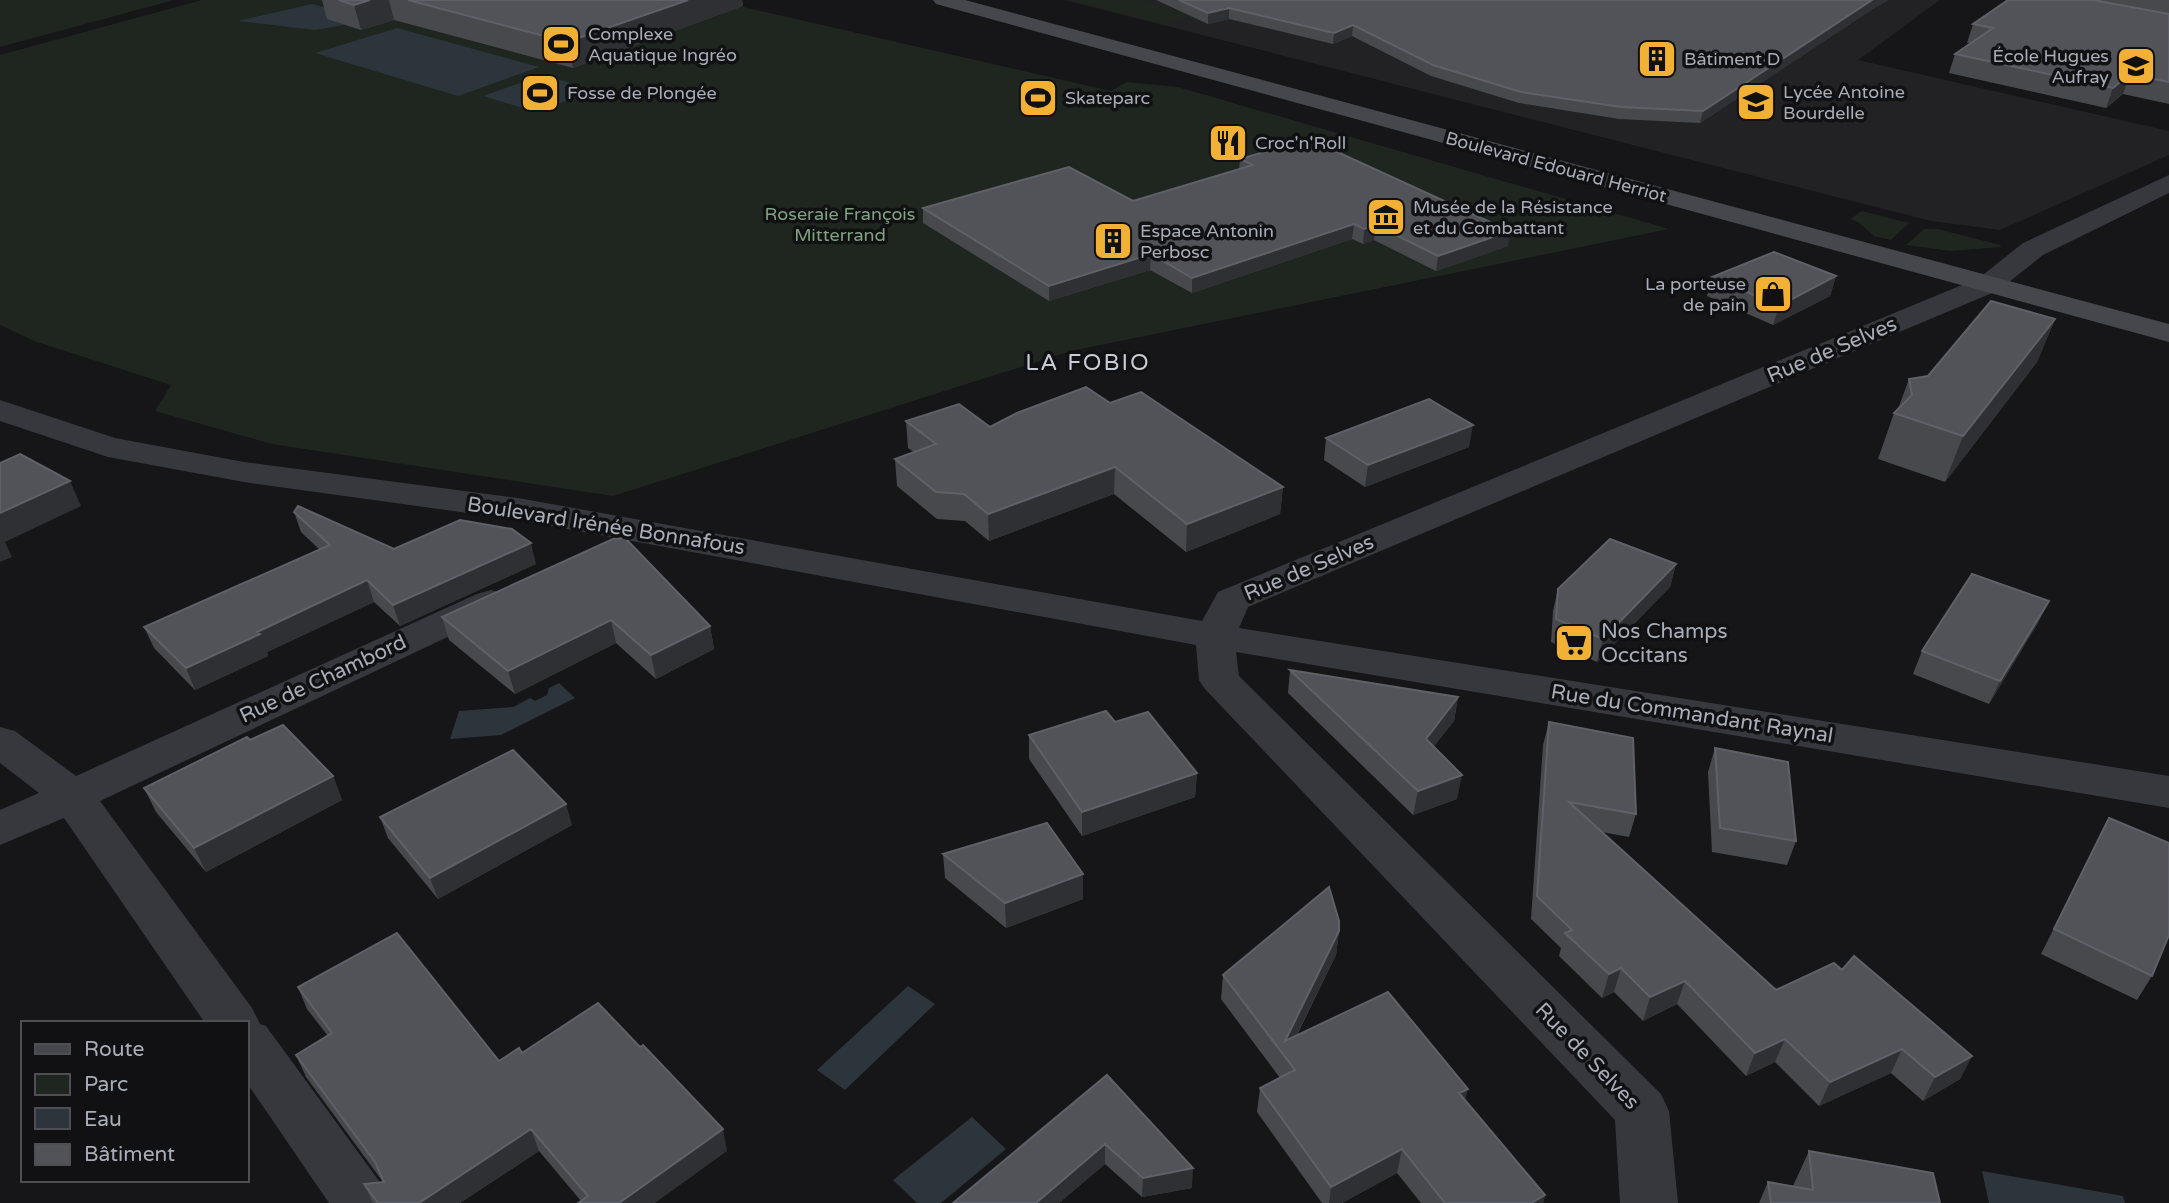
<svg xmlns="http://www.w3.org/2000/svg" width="2169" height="1203" font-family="'Varela Round',sans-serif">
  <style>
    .built { fill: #222225 }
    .green { fill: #1e261f }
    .water { fill: #2c353c }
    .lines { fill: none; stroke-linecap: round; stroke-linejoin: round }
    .minor { fill: #37383d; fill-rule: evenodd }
    .secondary { fill: #45474d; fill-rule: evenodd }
    .wall { fill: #47494d }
    .shaded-wall { fill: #2f3033 }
    .building { fill: #525359; stroke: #5f6168; stroke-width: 2 }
    .labels { text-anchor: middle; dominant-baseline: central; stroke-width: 7; stroke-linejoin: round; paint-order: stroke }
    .far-poi-label { font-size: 18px; fill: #a8adb8; stroke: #111113; text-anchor: start }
    .far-street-label { font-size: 18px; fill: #a8adb8; stroke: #111113 }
    .far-park-label { font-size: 18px; fill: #7fa381; stroke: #111113 }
    .street-label { font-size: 21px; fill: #a8adb8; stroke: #111113 }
    .poi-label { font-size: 21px; fill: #a8adb8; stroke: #111113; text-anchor: start }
    .neighbourhood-label { font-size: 23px; letter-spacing: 2px; fill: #c9ccd4; stroke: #111113 }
  </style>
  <rect width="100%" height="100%" fill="#161618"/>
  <!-- built -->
  <path class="built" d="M1065,0H1940L1858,60L2169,131V155L2000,230L1931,221Z"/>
  <!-- green -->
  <path class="green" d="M0,0H174L0,47Z
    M202,0H713L1111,91L1127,82L1178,87L1669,229L1071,351L613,496L272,444L155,411L171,385L34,341L0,325V55Z
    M1069,0H1138L1194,14L1168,25Z
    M1862,211L1909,223L1891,240L1874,236L1858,222L1850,219Z
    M1924,229H1938L2000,245L2001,247L1951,251L1906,245Z"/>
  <!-- water -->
  <path class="water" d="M312,4L348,14L349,24L315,30L238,21Z
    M397,28L539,67L458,96L315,53Z
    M543,75L595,90L536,112L483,96Z
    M559,683L575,698L501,735L450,739L459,711L513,707L530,698L535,701L547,695L549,688Z
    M908,986L935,1004L845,1090L817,1070Z
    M972,1117L1006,1149L941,1203H917L893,1180Z
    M1982,1171L2123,1196L2125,1203H1989Z"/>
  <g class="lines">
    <!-- minor -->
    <path class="minor" d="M2169,175V193L2043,255L1999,290L1248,607L1239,628L2169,776V808L1236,652L1239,676L1661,1094L1669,1111L1678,1203H1620L1615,1120L1205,689L1199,680L1196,645L518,520L244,482L108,457L0,421V400L115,438L244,462L518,498L1202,621L1218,592L1979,278L2023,243Z
      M491,590L505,594L510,602L505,610L100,801L252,1008L260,1024L266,1026L382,1185L391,1203H329L247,1083V1023H205L64,818L0,845V810L39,793L0,763V727L15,731L76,776L477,594Z"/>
    <!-- secondary -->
    <path class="secondary" d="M933,0H965L2169,324V342L936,4Z"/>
  </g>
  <!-- wall -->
  <path class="wall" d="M322,0H742L743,6L573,68L394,20L361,30L327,19Z
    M1156,0H1888L1871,10L1700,123L1619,119L1519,103L1431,76L1352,36L1333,44L1229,19L1208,24Z
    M2008,0H2169V104L2123,94L2106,108L1949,73L1955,54L1971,43H1967L1973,24Z
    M1240,159L1508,246L1436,271L1374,240L1363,244L1352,239L1192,293L1150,270L1049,301L923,223V208L1133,201L1239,169Z
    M1836,276L1830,296L1773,325L1707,296L1712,277Z
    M2055,319L2037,362L1945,482L1878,459L1894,413L1898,409L1909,379L1928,376Z
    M1110,403L1283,487L1280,514L1186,552L1114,494L989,541L965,521L937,519L897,486L895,459L914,452L908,448L906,421L990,427Z
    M1326,438L1469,447L1365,487L1324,460Z
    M294,512L394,549L536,564L400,626L374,602L267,652L268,656L195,690L154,648L144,627L320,550L301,532Z
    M613,539L710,626L714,649L656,679L616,643L515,694L449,640L442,617Z
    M1676,564L1670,587L1597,662L1551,642L1553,611L1558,589Z
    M2038,623L1989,704L1913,674L1922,651Z
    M1290,670L1458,697L1454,721L1433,747L1457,799L1413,815L1288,693Z
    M1115,722L1197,773L1195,797L1082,836L1029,759V735Z
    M1549,722L1636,814L1629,837L1602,832L1776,990L1842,970L1972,1056L1960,1079L1923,1101L1891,1073L1819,1106L1775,1062L1746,1076L1677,1004L1643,1021L1614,992L1602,998L1559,956L1561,948L1531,919L1543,745Z
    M250,740L333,776L342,800L206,872L156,812L144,788Z
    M1715,748L1796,841L1787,865L1712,852L1708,772Z
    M380,817L572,825L438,899L388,838Z
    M2109,818L2152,976L2137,1000L2041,954Z
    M943,854L1083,899L1006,928L945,878Z
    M1339,931L1336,955L1297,1035L1465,1100L1545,1195L1543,1203H1421L1397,1173L1342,1203H1322L1257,1112L1260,1088L1280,1078L1221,999L1223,975Z
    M298,987L499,1061L522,1053L727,1151L581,1201L539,1151L460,1203H373L364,1184L383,1182L306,1077L296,1055L328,1036L307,1009Z
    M1107,1075L1192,1188L1142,1197L1105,1164L1059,1203H953Z
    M1809,1151L1940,1203H1759L1768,1182L1793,1186Z"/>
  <!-- shaded-wall -->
  <path class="shaded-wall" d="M370,0H389L394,20L361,30L354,5Z
    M688,0H742L743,6L573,68L567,42Z
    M1872,0H1888L1871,10L1700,123L1703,111Z
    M1229,8V19L1208,24V13Z
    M1353,25L1352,36L1333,44L1334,33Z
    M2130,74L2123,94L2106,108L2113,88Z
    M1354,224L1352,239L1192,293V278Z
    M1376,225L1374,240L1363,244L1364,229Z
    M1510,231L1508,246L1436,271L1438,256Z
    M1151,254L1150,270L1049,301V286Z
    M1836,276L1830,296L1773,325L1779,306Z
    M2055,319L2037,362L1945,482L1963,436Z
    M1473,425L1469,447L1365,487L1368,465Z
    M1115,467L1114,494L989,541L988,514Z
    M70,481L81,506L5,542L12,557L0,562V513Z
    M1283,487L1280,514L1186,552L1187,524Z
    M531,543L536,564L400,626L393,605Z
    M1676,564L1670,587L1597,662L1603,639Z
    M367,580L374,602L267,652L268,656L195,690L186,668L257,632Z
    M2049,601L2038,623L1989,704L2000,681Z
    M611,620L616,643L515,694L508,671Z
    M710,626L714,649L656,679L651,655Z
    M1458,697L1454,721L1421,763L1426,739Z
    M1197,773L1195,797L1082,836V812Z
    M1462,775L1457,799L1413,815L1418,791Z
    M333,776L342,800L206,872L194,848Z
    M566,804L572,825L438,899L430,878Z
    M1083,874V899L1006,928L1005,903Z
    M1339,931L1336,955L1285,1058V1041Z
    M1621,968L1614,992L1602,998L1609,974Z
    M1685,981L1677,1004L1643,1021L1650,997Z
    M1785,1039L1775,1062L1746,1076L1755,1053Z
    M1902,1049L1891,1073L1819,1106L1830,1082Z
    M1972,1056L1960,1079L1923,1101L1935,1077Z
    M1468,1089L1462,1113L1459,1093Z
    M531,1129L539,1151L460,1203H419Z
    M723,1129L727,1151L655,1203H619Z
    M1105,1144V1164L1059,1203H1036Z
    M1402,1149L1397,1173L1342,1203H1329L1331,1187Z
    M1193,1168L1192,1188L1142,1197L1143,1178Z
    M1545,1195L1543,1203H1531Z"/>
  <!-- building -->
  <path class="building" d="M339,0H370L354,5Z
    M408,0H688L567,42Z
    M1179,0H1872L1703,111L1621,107L1521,92L1433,65L1353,25L1334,33L1229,8L1208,13Z
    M2008,0H2093L2169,14V82L2130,74L2113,88L1955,54L1993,28L1973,24Z
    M1309,139L1510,231L1438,256L1376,225L1364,229L1354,224L1192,278L1151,254L1049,286L923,208L1069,167L1133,201L1253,165L1240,159Z
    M1774,252L1836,276L1779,306L1712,277Z
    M1991,301L2055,319L1963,436L1894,413L1912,395L1909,379L1928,376Z
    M1086,387L1110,403L1141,392L1283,487L1187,524L1115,467L988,514L964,494L936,492L895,459L936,444L906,421L959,404L990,427L1017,413Z
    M1429,399L1473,425L1368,465L1326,438Z
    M20,454L70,481L0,513V463Z
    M298,506L394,549L460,520L512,529L531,543L393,605L367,580L257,632L260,634L186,668L144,627L330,545L294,512Z
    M625,538L710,626L651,655L611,620L508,671L442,617L613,539Z
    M1610,539L1676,564L1603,639L1556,619L1558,589Z
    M1972,574L2049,601L2000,681L1922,651Z
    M1290,670L1458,697L1426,739L1462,775L1418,791Z
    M1106,711L1115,722L1148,712L1197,773L1082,812L1029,735Z
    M1549,722L1633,738L1636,814L1569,802L1776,990L1834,963L1842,970L1854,956L1972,1056L1935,1077L1902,1049L1830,1082L1785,1039L1755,1053L1685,981L1650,997L1621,968L1609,974L1565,933L1572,930L1537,896Z
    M283,725L333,776L194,848L144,788L247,737L250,740Z
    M1715,748L1788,762L1796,841L1720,828Z
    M513,750L566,804L430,878L380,817Z
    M2109,818L2169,843V935L2152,976L2054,929Z
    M1047,823L1083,874L1005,903L943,854Z
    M1329,887L1339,921V931L1285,1041L1388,992L1468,1089L1459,1093L1545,1195L1531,1203H1445L1402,1149L1331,1187L1260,1088L1295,1070L1223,975Z
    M397,933L499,1061L519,1048L522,1053L598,1003L640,1047L643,1045L723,1129L619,1203H578L588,1196L531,1129L419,1203H378L364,1184L384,1182L375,1162L296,1055L332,1033L298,987Z
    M1107,1075L1193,1168L1143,1178L1105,1144L1036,1203H953Z
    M1809,1151L1933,1173L1940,1203H1771L1768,1182L1813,1190Z"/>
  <!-- icons -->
  <defs>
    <g id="stadium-square" transform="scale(2.0125)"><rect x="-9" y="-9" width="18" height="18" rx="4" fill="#f2b134" stroke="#111113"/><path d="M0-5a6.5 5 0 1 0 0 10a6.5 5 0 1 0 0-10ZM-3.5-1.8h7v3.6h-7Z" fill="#111"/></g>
    <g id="building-square" transform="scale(2.0125)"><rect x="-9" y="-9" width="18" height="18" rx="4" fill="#f2b134" stroke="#111113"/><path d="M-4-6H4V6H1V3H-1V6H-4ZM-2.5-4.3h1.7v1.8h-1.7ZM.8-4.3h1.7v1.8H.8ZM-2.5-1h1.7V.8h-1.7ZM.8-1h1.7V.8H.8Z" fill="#111"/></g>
    <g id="school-square" transform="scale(2.0125)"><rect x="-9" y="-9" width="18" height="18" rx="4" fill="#f2b134" stroke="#111113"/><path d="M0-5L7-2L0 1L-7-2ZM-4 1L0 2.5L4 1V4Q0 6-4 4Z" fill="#111"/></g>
    <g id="restaurant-square" transform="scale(2.0125)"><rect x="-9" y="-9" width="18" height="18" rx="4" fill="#f2b134" stroke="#111113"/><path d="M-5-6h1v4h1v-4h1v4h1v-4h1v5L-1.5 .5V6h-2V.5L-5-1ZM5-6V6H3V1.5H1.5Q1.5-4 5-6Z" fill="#111"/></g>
    <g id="museum-square" transform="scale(2.0125)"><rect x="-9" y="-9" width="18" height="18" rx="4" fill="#f2b134" stroke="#111113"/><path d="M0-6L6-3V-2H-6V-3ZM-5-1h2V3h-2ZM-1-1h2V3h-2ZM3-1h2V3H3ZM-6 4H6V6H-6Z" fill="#111"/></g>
    <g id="shop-square" transform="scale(2.0125)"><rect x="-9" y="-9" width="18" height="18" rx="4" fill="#f2b134" stroke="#111113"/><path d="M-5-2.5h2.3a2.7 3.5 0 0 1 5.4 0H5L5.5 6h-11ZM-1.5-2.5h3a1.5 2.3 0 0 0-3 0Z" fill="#111"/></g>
    <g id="supermarket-square" transform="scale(2.0125)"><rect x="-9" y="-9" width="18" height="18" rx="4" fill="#f2b134" stroke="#111113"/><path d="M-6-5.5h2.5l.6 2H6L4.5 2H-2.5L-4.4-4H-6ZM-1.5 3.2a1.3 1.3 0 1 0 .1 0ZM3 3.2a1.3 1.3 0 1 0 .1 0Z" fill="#111"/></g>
  </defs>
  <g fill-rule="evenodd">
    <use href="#stadium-square" x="561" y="44"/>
    <use href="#building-square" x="1657" y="59"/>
    <use href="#school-square" x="2136" y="66"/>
    <use href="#stadium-square" x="540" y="93"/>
    <use href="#stadium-square" x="1038" y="98"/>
    <use href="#school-square" x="1756" y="102"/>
    <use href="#restaurant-square" x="1228" y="143"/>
    <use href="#museum-square" x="1386" y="217"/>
    <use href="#building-square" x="1113" y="241"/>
    <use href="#shop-square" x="1773" y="294"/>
    <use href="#supermarket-square" x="1574" y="643"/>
  </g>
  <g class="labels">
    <!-- far-poi labels -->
    <g class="far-poi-label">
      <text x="588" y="34">Complexe<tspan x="588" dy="21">Aquatique Ingréo</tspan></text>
      <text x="2109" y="56" text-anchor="end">École Hugues<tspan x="2109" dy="21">Aufray</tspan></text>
      <text x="1684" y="59">Bâtiment D</text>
      <text x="1783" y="92">Lycée Antoine<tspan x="1783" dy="21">Bourdelle</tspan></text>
      <text x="567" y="93">Fosse de Plongée</text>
      <text x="1065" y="98">Skateparc</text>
      <text x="1255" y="143">Croc'n'Roll</text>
      <text x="1413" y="207">Musée de la Résistance<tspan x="1413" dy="21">et du Combattant</tspan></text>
      <text x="1140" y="231">Espace Antonin<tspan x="1140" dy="21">Perbosc</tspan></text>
      <text x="1746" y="284" text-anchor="end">La porteuse<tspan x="1746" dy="21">de pain</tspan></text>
    </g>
    <!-- far-street labels -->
    <g class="far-street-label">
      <text transform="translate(1556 167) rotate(15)">Boulevard Edouard Herriot</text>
    </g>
    <!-- far-park labels -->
    <g class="far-park-label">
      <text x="840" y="214">Roseraie François<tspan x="840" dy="21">Mitterrand</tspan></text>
    </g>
    <!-- street labels -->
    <g class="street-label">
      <text transform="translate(1832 350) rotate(-23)">Rue de Selves</text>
      <text transform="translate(606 526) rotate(9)">Boulevard Irénée Bonnafous</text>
      <text transform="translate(1309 568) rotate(-23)">Rue de Selves</text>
      <text transform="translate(323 679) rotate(-25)">Rue de Chambord</text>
      <text transform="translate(1692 714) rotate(9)">Rue du Commandant Raynal</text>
      <text transform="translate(1587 1056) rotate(46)">Rue de Selves</text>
    </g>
    <!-- poi labels -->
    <g class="poi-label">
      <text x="1601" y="631">Nos Champs<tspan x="1601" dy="24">Occitans</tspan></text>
    </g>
    <!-- neighbourhood labels -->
    <g class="neighbourhood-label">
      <text x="1088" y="363">LA FOBIO</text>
    </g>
  </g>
  <!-- legend -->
  <rect x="21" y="1021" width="228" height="161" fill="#111113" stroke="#4d4f55" stroke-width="2"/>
  <rect x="35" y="1044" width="35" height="10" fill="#45474d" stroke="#4d4f55" stroke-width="2"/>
  <text x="84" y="1056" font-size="21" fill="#a8adb8">Route</text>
  <rect x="35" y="1074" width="35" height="21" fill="#1e261f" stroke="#4d4f55" stroke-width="2"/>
  <text x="84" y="1091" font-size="21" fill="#a8adb8">Parc</text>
  <rect x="35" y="1108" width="35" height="21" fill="#2c353c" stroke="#4d4f55" stroke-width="2"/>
  <text x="84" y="1126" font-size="21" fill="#a8adb8">Eau</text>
  <rect x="35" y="1144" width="35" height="21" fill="#525359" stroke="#4d4f55" stroke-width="2"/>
  <text x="84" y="1161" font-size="21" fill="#a8adb8">Bâtiment</text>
</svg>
